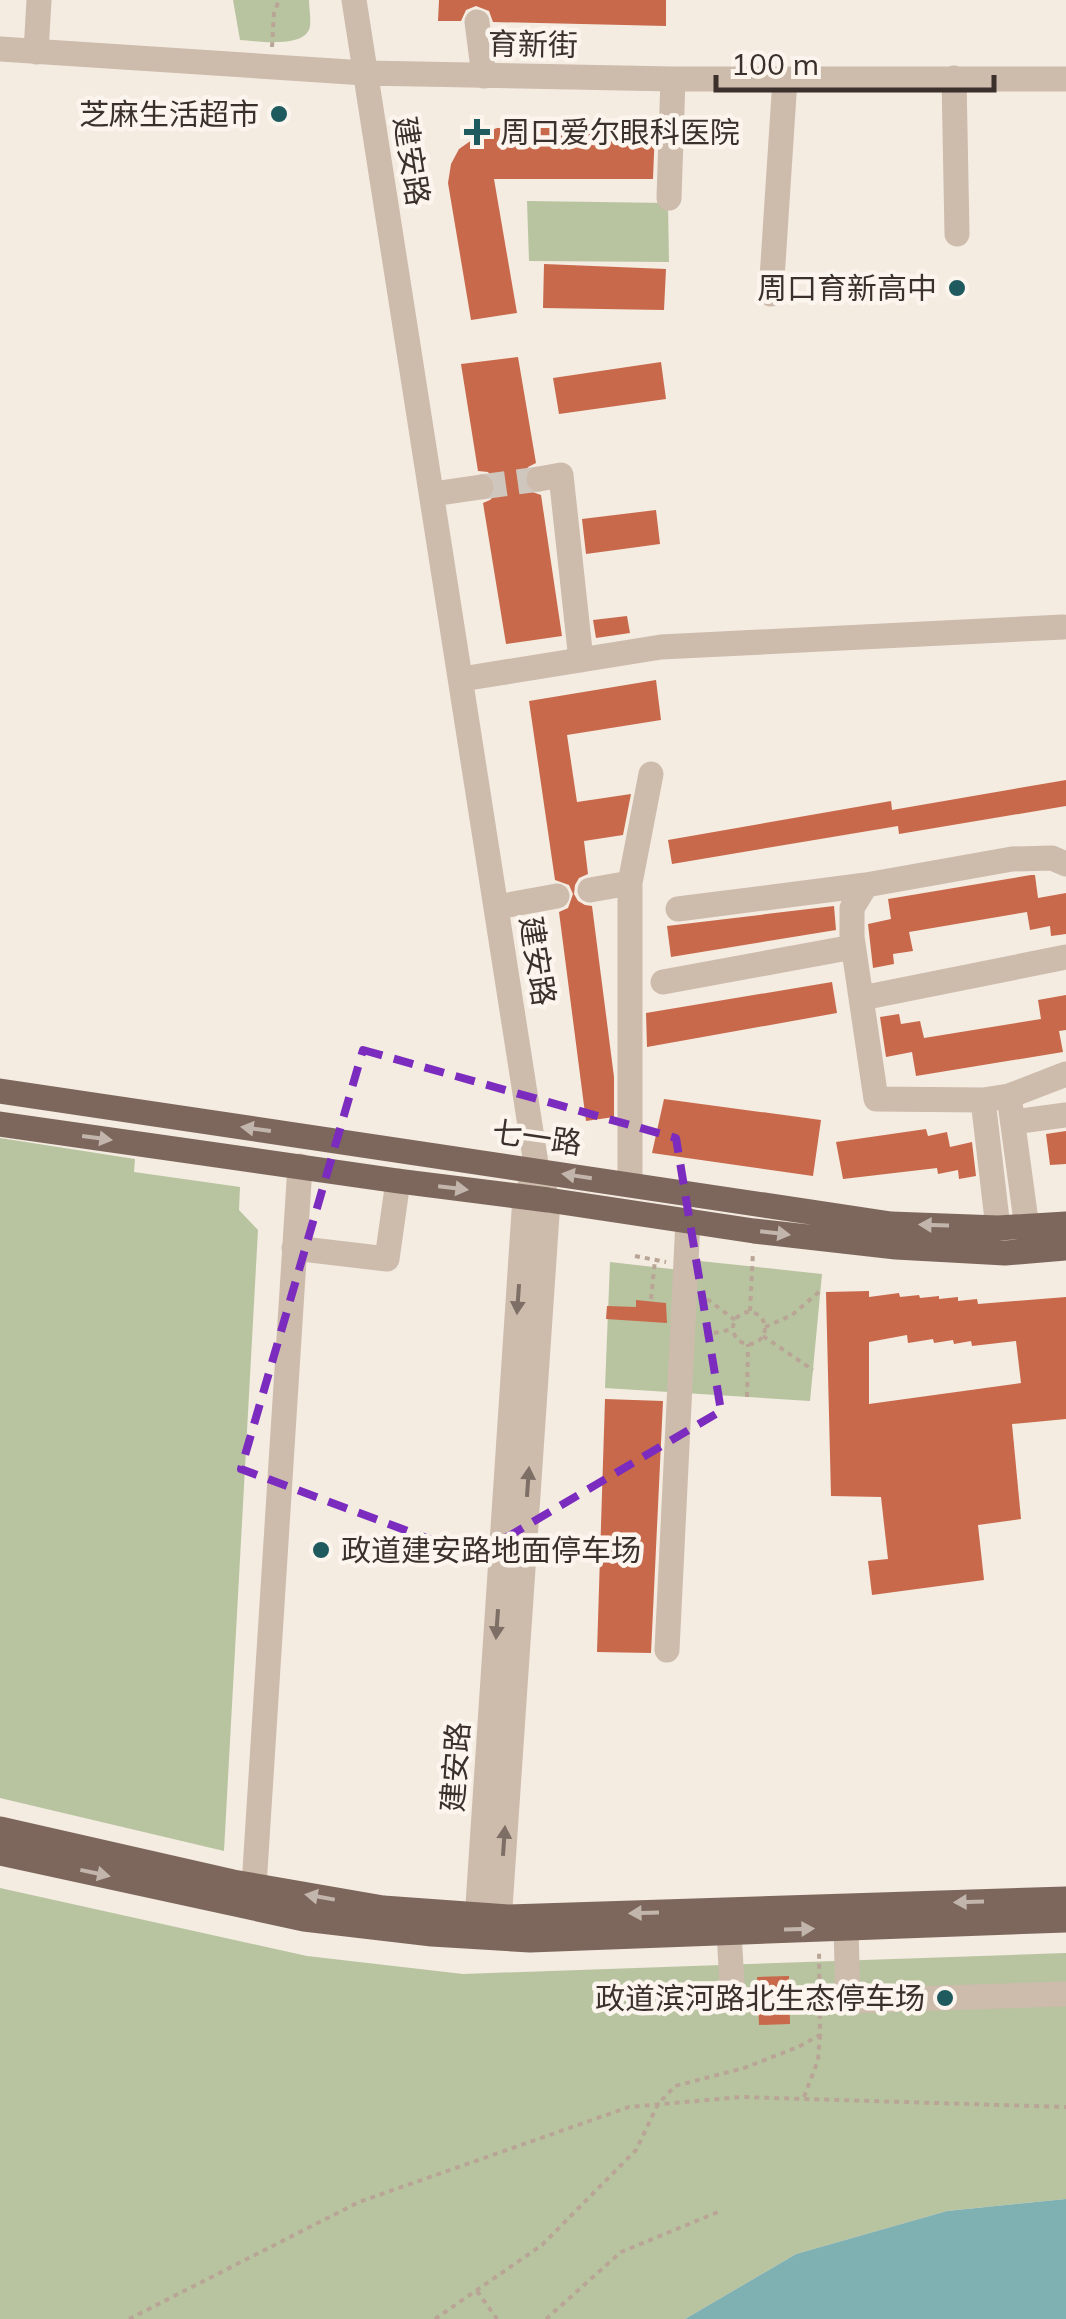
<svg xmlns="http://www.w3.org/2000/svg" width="1066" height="2319" font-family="Mulish,'Noto Sans SC',sans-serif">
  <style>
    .green { fill: #b8c4a0 }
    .water { fill: #7fb0b2 }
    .building { fill: #c8694b; fill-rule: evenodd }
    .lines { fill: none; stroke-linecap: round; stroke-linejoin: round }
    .minor-tunnel { stroke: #cfc6bd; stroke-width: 25; stroke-dasharray: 25 12; stroke-linecap: butt }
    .path { stroke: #b9a596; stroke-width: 4; stroke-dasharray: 5 5; stroke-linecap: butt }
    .minor { stroke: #cdbbac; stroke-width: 25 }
    .major { stroke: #7d675c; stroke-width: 25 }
    .oneway { fill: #c2b5ac }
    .oneway2 { fill: #7d6f65 }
    .marked { fill: none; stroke: #7b2cbf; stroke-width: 8; stroke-dasharray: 20 12; stroke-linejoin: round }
    .poi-dot { fill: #1f5a5e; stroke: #fbf5ee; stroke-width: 4 }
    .labels { text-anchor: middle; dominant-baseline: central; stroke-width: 9; stroke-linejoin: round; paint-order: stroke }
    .street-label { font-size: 30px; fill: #3b302b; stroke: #fbf5ee }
    .poi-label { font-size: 30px; fill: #3b302b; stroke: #fbf5ee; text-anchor: end }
  </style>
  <rect width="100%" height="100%" fill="#f4ebe1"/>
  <!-- green -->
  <path class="green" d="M233,0H309C309,8 311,18 310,26C307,49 257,41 240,40Z
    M527,201L668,203L669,262L529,261Z
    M0,1138L135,1159L134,1172L240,1187L239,1210L258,1230L224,1851L0,1798Z
    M681,1259L822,1274L810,1401L605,1388L610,1262L680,1270Z
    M0,1888L307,1956L463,1974L1066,1953V2199L947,2211L796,2254L685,2319H0Z"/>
  <!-- water -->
  <path class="water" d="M1066,2199V2319H685L796,2254L947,2211Z"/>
  <!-- building -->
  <path class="building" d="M439,0H666V26L493,22L489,11L476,6L466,10L461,21H438Z
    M497,128H655L653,179H494L517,313L471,320L448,183L451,164L459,149L479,135Z
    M544,264L666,269L664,310L543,308Z
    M518,357L536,463L528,467L523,481L527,490L541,495L562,636L506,644L483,503L490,500L496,494L497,484L488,472L478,471L461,364Z
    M661,362L666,399L559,414L553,378Z
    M656,510L660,544L586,554L582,519Z
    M627,616L630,633L596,638L593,620Z
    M656,680L661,720L567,735L577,802L631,794L623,835L584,841L588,874L579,878L575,885L574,894L578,901L585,905L592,906L614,1077V1117L586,1121L559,912L568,908L573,894L569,885L555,880L529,701Z
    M1066,780V806L899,834L898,826L672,864L668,840L891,801L892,810Z
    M1031,875H1035L1038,898L1066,893V934L1051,936L1050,926L1030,930L1027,912L909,932L913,951L893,954L894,964L873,968L868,924L891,919L888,899Z
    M834,906L836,930L671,957L667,926Z
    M832,982L837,1013L647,1047L646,1013Z
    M1066,995V1030L1059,1031L1063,1052L916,1076L912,1052L886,1057L880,1017L899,1014L901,1024L920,1021L924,1038L1041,1019L1038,1000Z
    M664,1099L821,1120L813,1176L652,1153Z
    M926,1129L928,1136L947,1132L950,1147L972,1142L976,1176L959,1179L958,1170L938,1174L937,1168L843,1179L836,1142Z
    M1066,1131V1164L1050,1165L1046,1134Z
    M869,1291V1297L899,1293L900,1297L919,1295L920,1298L939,1296V1299L958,1297V1301L977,1299L978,1304L1066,1297V1419L1012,1424L1021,1519L978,1525L984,1580L872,1595L868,1561L888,1559L881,1497L831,1496L826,1292ZM907,1335L908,1343L933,1339L934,1343L953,1340L954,1344L971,1341L972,1346L1016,1341L1021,1383L869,1404V1342Z
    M636,1300L666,1303L667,1323L606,1319L607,1306L636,1307Z
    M605,1399L663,1401L651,1653L597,1652Z
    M789,1976L790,2024L759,2025L757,1977Z"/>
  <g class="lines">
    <!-- minor-tunnel -->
    <path class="minor-tunnel" d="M481,487L539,479"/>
    <!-- path -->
    <path class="path" d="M272,47L274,13L279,0
      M635,1256L666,1262
      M651,1299L655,1260
      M707,1299L735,1320
      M750,1311L753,1251
      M733 1328a16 16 0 1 1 32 0a16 16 0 1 1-32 0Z
      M765,1327L792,1315L820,1291
      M704,1335L733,1329
      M763,1336L813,1370
      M747,1397L748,1344
      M804,2097L818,2060L820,2035
      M477,2291L497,2319
      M129,2319L359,2202L629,2107L741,2097L1066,2107
      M435,2319L542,2245L636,2150L658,2104L675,2086L744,2068L798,2047L820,2035L819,1949
      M546,2319L621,2252L718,2212"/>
    <!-- minor -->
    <path class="minor" d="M354,0L537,1170L548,1200L498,1937
      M477,22L484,76
      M0,49L365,73L673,79H1066
      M36,52L39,0
      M954,78L957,234
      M669,198L673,79
      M771,294L785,79
      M539,479L561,475L581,660
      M433,494L481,487
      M462,679L661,647L1063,627
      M1066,864L1052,858L1012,859L866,885L852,908V937L876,1099L983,1100L1009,1096L1066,1074
      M630,883L651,774
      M590,890L630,883V1181
      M497,907L557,896
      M678,909L866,885
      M663,982L853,947
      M862,998L1066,957
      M1009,1096L1027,1228
      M983,1100L998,1228
      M1013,1122L1066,1115
      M294,1248L387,1259L398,1181
      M667,1650L688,1220
      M254,1886L300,1166
      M846,1928L848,2001L1066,1994
      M729,1932L733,2002
      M476,1935L525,1197L533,1179"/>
    <!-- major -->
    <path class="major" d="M0,1091L891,1224L998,1228L1066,1224
      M0,1124L398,1181L548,1200L754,1231L896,1247L1005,1253L1066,1248
      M0,1829L233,1882L383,1908L508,1917L1066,1899
      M0,1853L304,1919L432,1934L530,1940L1066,1920"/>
  </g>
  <!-- one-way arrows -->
  <defs><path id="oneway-solid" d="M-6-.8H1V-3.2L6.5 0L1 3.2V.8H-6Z" transform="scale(2.5)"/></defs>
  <g class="oneway">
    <use href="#oneway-solid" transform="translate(256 1129) rotate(-172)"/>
    <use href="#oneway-solid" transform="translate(97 1138) rotate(8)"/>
    <use href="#oneway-solid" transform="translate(577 1176) rotate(-171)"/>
    <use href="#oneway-solid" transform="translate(453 1188) rotate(7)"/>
    <use href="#oneway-solid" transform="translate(934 1225) rotate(-178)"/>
    <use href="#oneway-solid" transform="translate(775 1233) rotate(7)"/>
    <use href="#oneway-solid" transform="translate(95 1873) rotate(12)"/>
    <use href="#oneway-solid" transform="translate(320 1897) rotate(-170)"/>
    <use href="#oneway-solid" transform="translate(969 1902) rotate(178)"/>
    <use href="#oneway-solid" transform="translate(644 1913) rotate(178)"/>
    <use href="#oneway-solid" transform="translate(799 1929) rotate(-2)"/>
  </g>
  <g class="oneway2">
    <use href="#oneway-solid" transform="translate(518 1299) rotate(94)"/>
    <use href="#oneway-solid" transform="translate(528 1482) rotate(-86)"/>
    <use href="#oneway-solid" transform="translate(497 1624) rotate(94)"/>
    <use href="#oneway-solid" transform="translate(504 1841) rotate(-86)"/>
  </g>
  <!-- marked area -->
  <path class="marked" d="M363,1050L676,1138L721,1411L475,1556L241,1469Z"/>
  <!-- markers -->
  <g class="poi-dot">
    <circle cx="279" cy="114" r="10"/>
    <path d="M472 117h10v10h10v10h-10v10h-10v-10h-10v-10h10z"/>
    <circle cx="957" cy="288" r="10"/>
    <circle cx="321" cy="1550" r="10"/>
    <circle cx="945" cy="1998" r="10"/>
  </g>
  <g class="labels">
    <!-- street labels -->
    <g class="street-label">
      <text transform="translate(533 44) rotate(1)">育新街</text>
      <text transform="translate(412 161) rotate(81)">建安路</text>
      <text transform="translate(538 961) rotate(81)">建安路</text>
      <text transform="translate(537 1137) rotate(8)">七一路</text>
      <text transform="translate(455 1767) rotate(-86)">建安路</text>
    </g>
    <!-- poi labels -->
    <g class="poi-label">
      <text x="259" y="114">芝麻生活超市</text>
      <text x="500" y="132" text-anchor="start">周口爱尔眼科医院</text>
      <text x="937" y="288">周口育新高中</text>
      <text x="341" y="1550" text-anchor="start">政道建安路地面停车场</text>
      <text x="925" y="1998">政道滨河路北生态停车场</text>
    </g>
  </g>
  <!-- scale -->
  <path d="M716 75v15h278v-15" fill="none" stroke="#3b302b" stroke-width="5"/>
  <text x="731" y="75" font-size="30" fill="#3b302b" stroke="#fbf5ee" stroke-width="8" paint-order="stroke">100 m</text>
</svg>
